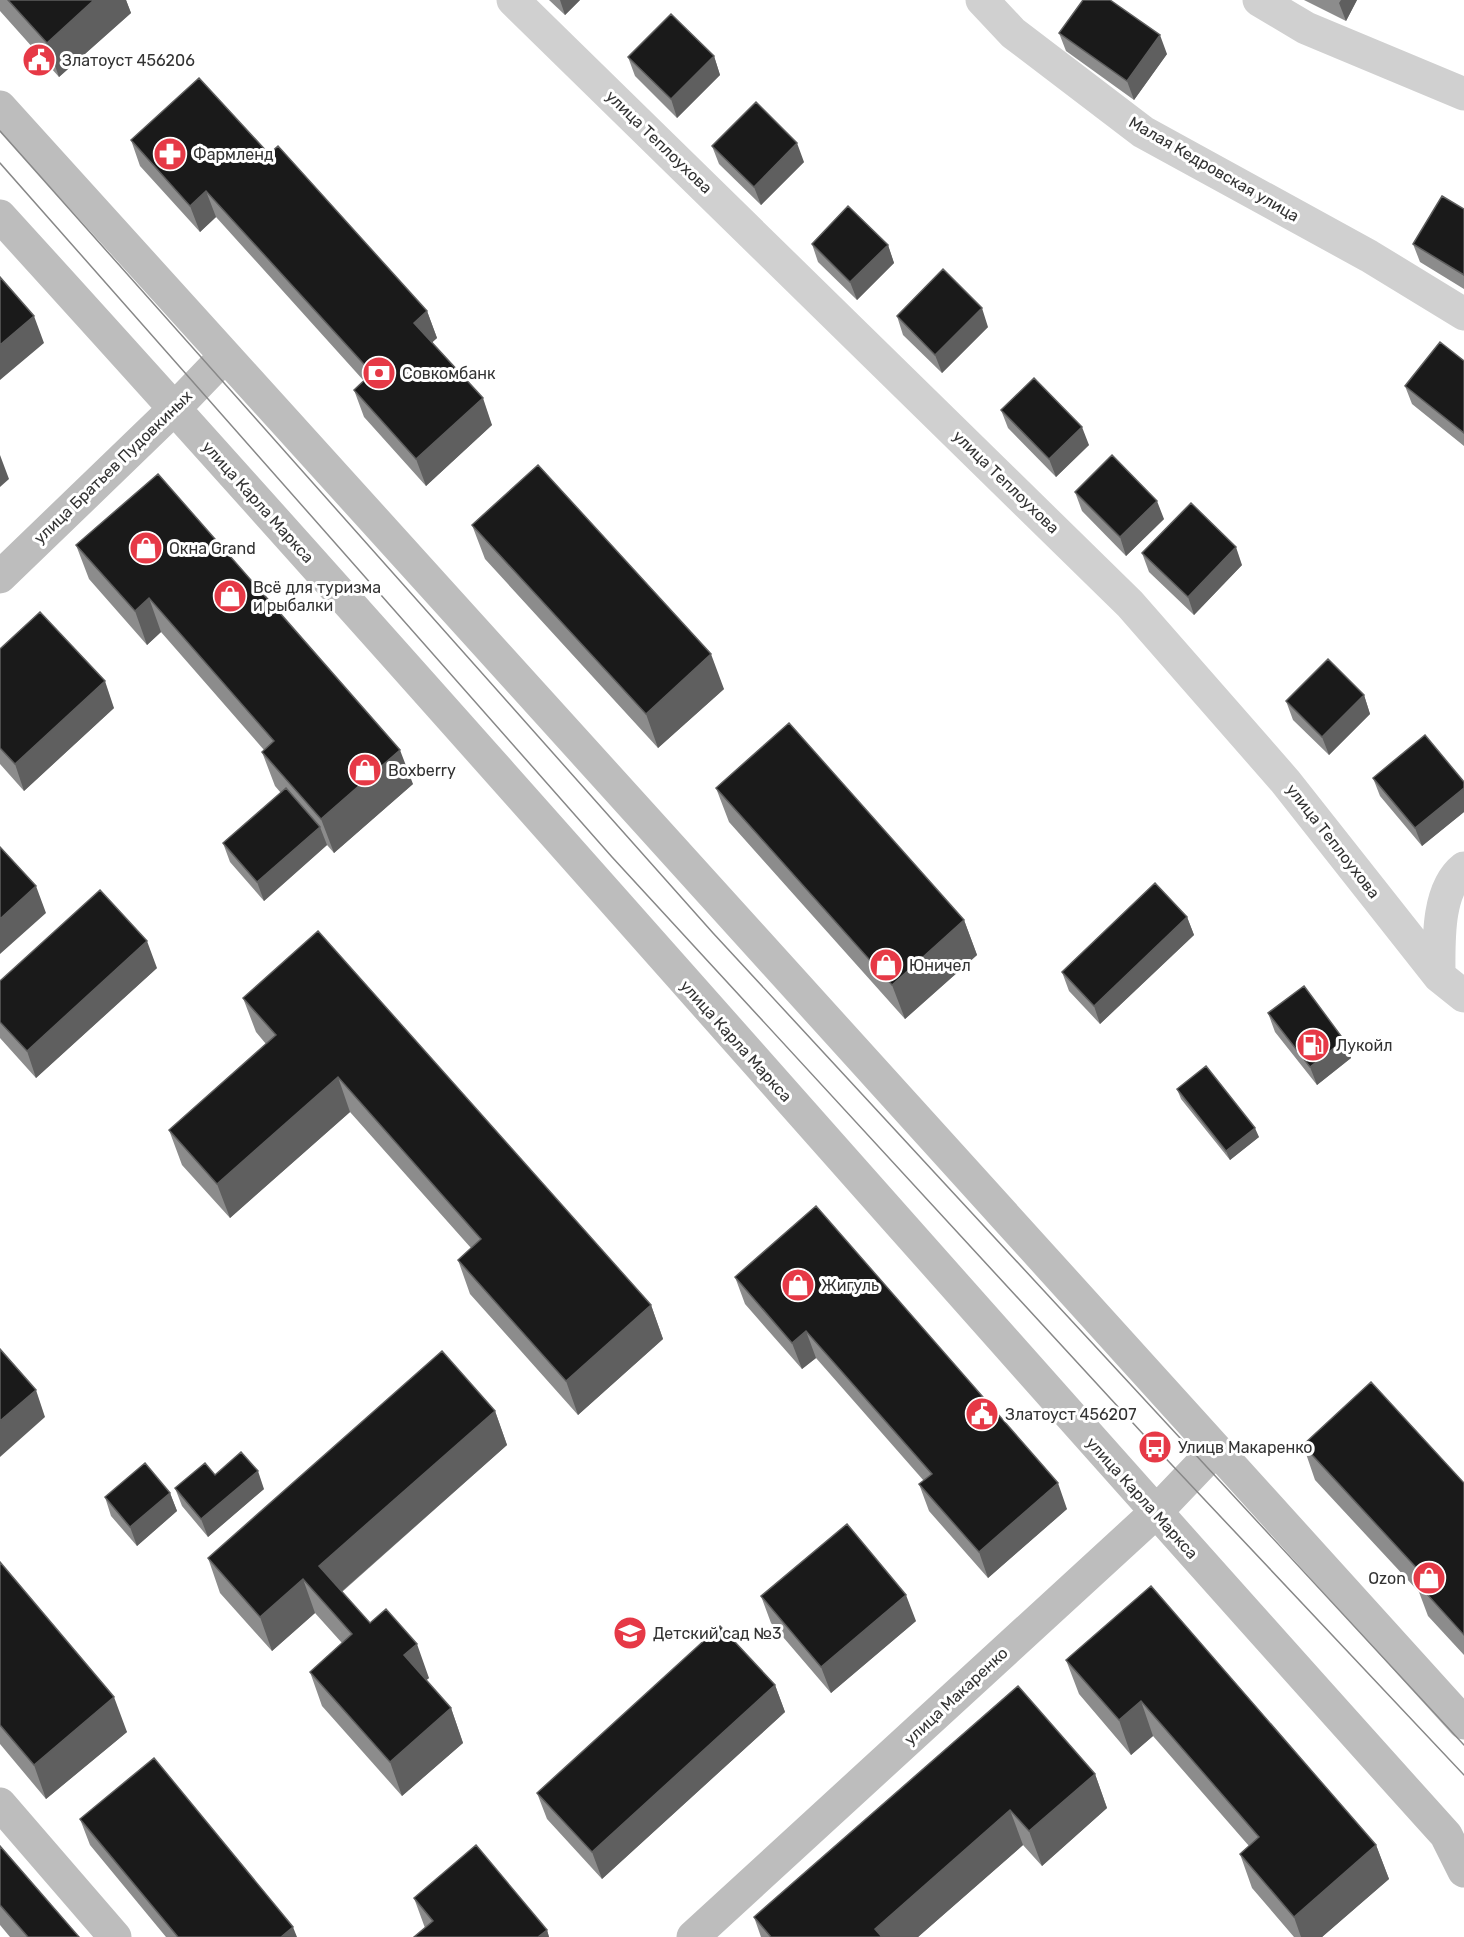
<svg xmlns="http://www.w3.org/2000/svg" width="1464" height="1937" font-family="Rubik,sans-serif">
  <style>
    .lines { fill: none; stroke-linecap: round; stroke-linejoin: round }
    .street { stroke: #d0d0d0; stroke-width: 33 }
    .secondary { stroke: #bdbdbd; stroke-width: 33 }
    .tram { stroke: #888; stroke-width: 1.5 }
    .wall { fill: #8c8c8c }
    .shaded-wall { fill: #5f5f5f }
    .building { fill: #1a1a1a; stroke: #5f5f5f; stroke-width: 1.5 }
    .labels { text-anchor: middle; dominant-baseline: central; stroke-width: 6; stroke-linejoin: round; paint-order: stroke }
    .poi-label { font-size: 16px; fill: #333; stroke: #fff; text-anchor: start }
    .street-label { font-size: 16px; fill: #333; stroke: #fff }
  </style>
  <rect width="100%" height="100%" fill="#fff"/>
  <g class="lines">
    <!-- street -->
    <path class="street" d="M513,0L1130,604L1285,781L1439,976L1464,996
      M982,0L1013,33L1143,132L1369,256L1464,314
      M1259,0L1306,28L1464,94
      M1439,976C1439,944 1436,890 1464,868"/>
    <!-- secondary -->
    <path class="secondary" d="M0,107L1464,1723
      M0,216C487,751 961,1298 1446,1835L1464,1871
      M0,577L175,408L225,356
      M0,1804L115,1937
      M693,1937L1155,1513L1215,1450"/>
    <!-- tram -->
    <path class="tram" d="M0,131L713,933L1464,1745
      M0,163L612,857L1155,1447L1464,1775"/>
  </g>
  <!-- wall -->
  <path class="wall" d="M0,0H126L131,13L59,77L0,11Z
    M549,0H580L565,15Z
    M1304,0H1357L1346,21Z
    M1059,33L1167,54L1134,100L1066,51Z
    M714,56L720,75L677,118L635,76L628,57Z
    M131,140L269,154L427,311L437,338L432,342L492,425L426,486L364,417L354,390L364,381L216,217L200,232L140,166Z
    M712,146L804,162L761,205L719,164Z
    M1464,209V289L1420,262L1413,244Z
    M812,244L888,245L894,263L857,300L818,262Z
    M897,316L988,327L942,373L903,335Z
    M1464,361V446L1412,404L1405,386Z
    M1001,410L1089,445L1056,477L1008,428Z
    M1075,492L1164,519L1126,556L1082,511Z
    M472,525L724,689L658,748L485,559Z
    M76,545L413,784L334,853L327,845L264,901L230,862L223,843L281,793L275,786L262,752L264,750L161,632L147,645L89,579Z
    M1142,553L1242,565L1194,615L1149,572Z
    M0,649L114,708L24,791L0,764Z
    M1364,695L1370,714L1329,755L1293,720L1286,701Z
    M1373,778L1464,782V812L1422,846L1380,796Z
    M716,788L964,920L977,955L905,1019L729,822Z
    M1187,917L1194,935L1100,1024L1069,991L1062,972Z
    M157,968L36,1078L0,1038V981Z
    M243,998L651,1305L663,1339L578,1415L470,1294L458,1260L471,1248L350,1112L230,1218L182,1165L169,1130L266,1044L256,1032Z
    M1268,1013L1344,1040L1351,1058L1317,1085L1275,1032Z
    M1177,1089L1259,1137L1230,1160L1181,1099Z
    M735,1277L1067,1509L988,1578L929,1511L919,1484L924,1481L816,1358L802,1369L745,1304Z
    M495,1411L507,1445L342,1592L370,1623L429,1678L426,1680L451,1708L463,1743L402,1796L322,1706L310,1672L342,1643L315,1613L272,1651L220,1593L208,1558Z
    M1303,1445L1464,1483V1655L1428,1616L1419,1592L1315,1480Z
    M175,1488L264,1489L208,1537L182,1506Z
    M170,1493L177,1511L137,1546L111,1516L105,1497Z
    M0,1562L127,1732L46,1799L0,1744Z
    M1151,1586L1376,1845L1389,1879L1322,1937H1294L1252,1888L1240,1854L1249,1846L1153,1736L1131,1755L1079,1694L1066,1660Z
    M761,1596L916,1621L831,1693L771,1623Z
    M775,1685L785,1712L602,1879L547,1819L537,1793Z
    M1095,1774L1107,1808L1042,1866L1023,1845L918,1937H761L754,1917Z
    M80,1819L297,1937H166L90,1845Z
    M0,1846L79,1937H10L0,1925Z
    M414,1898L547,1930L549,1937H414L425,1928Z"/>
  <!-- shaded-wall -->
  <path class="shaded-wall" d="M94,0H126L131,13L59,77L47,43Z
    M560,0H580L565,15Z
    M1341,0H1357L1346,21L1339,3Z
    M1160,35L1167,54L1134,100L1127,81Z
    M714,56L720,75L677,118L671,99Z
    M797,143L804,162L761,205L754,187Z
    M206,191L216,217L200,232L190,206Z
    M888,245L894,263L857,300L850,282Z
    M982,308L988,327L942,373L935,355Z
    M427,311L437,338L424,350L414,323Z
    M34,316L44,343L0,380V345Z
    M483,398L492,425L426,486L416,459Z
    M1082,427L1089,445L1056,477L1049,459Z
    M0,455L9,479L0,487Z
    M1157,501L1164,519L1126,556L1120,537Z
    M1236,547L1242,565L1194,615L1188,597Z
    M149,598L161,632L147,645L135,611Z
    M711,654L724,689L658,748L646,714Z
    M105,681L114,708L24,791L15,764Z
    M1364,695L1370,714L1329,755L1322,737Z
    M400,750L413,784L334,853L321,819Z
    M1464,788V812L1422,846L1415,828Z
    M320,827L327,845L264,901L257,882Z
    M36,886L46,913L0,954V919Z
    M1187,917L1194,935L1100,1024L1094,1006Z
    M964,920L977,955L905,1019L892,985Z
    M147,941L157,968L36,1078L27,1051Z
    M1344,1040L1351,1058L1317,1085L1310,1067Z
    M338,1077L350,1112L230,1218L217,1184Z
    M1255,1128L1259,1137L1230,1160L1226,1151Z
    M651,1305L663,1339L578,1415L566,1381Z
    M806,1331L816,1358L802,1369L792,1343Z
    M36,1390L45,1417L0,1457V1421Z
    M495,1411L507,1445L332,1600L319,1566Z
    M258,1471L264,1489L208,1537L201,1519Z
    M1058,1483L1067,1509L988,1578L979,1552Z
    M170,1493L177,1511L137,1546L130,1527Z
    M303,1579L315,1613L272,1651L260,1617Z
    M906,1595L916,1621L831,1693L821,1667Z
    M417,1644L429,1678L416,1689L404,1655Z
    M775,1685L785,1712L602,1879L592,1852Z
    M114,1697L127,1732L46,1799L34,1765Z
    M1141,1701L1153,1736L1131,1755L1119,1720Z
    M451,1708L463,1743L402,1796L390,1762Z
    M1095,1774L1107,1808L1042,1866L1029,1831Z
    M1010,1810L1023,1845L918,1937H878L875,1929Z
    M1376,1845L1389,1879L1322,1937H1301L1294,1917Z
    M293,1927L297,1937H281Z
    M547,1930L549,1937H538Z"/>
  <!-- building -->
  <path class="building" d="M8,0H94L47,43Z
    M1083,0H1110L1160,35L1127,81L1059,33Z
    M671,14L714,56L671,99L628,57Z
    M199,78L269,154L278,146L427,311L414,323L483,398L416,459L354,390L372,373L206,191L190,206L131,140Z
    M756,102L797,143L754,187L712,146Z
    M1442,196L1464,209V275L1413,244Z
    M848,206L888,245L850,282L812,244Z
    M943,269L982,308L935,355L897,316Z
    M0,277L34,316L0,345Z
    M1440,342L1464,361V433L1405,386Z
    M1034,378L1082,427L1049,459L1001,410Z
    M1112,455L1157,501L1120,537L1075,492Z
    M538,465L711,654L646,714L472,525Z
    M158,474L400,750L321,819L262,752L274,741L149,598L135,611L76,545Z
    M1191,503L1236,547L1188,597L1142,553Z
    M40,612L105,681L15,764L0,748V649Z
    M1328,659L1364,695L1322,737L1286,701Z
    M789,723L964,920L892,985L716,788Z
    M1425,735L1464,782V788L1415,828L1373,778Z
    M286,788L320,827L257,882L223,843Z
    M0,847L36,886L0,919Z
    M1155,883L1187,917L1094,1006L1062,972Z
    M100,890L147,941L27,1051L0,1022V981Z
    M318,931L651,1305L566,1381L458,1260L481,1239L338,1077L217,1184L169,1130L276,1035L243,998Z
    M1304,986L1344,1040L1310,1067L1268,1013Z
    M1206,1066L1255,1128L1226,1151L1177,1089Z
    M816,1206L1058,1483L979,1552L919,1484L932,1474L806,1331L792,1343L735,1277Z
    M0,1349L36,1390L0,1421Z
    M442,1351L495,1411L319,1566L370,1623L386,1609L417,1644L404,1655L451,1708L390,1762L310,1672L352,1634L303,1579L260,1617L208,1558Z
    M1371,1382L1464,1483V1635L1416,1582L1423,1575L1303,1445Z
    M241,1452L258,1471L201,1519L175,1488L205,1463L215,1475Z
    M145,1463L170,1493L130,1527L105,1497Z
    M847,1524L906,1595L821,1667L761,1596Z
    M0,1562L114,1697L34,1765L0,1725Z
    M1151,1586L1376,1845L1294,1917L1240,1854L1259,1837L1141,1701L1119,1720L1066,1660Z
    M720,1626L775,1685L592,1852L537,1793Z
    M1018,1686L1095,1774L1029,1831L1010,1810L875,1929L882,1937H771L754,1917Z
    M154,1758L293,1927L281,1937H178L80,1819Z
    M476,1845L547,1930L538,1937H414L433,1921L414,1898Z
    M0,1846L79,1937H28L0,1905Z"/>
  <!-- icons -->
  <defs>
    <g id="civic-disc" transform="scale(1.725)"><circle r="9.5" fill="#e63946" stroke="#fff"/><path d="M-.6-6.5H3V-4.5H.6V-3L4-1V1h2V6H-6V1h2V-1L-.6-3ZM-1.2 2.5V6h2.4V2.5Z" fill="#fff"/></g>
    <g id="pharmacy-disc" transform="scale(1.725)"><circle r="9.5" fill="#e63946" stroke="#fff"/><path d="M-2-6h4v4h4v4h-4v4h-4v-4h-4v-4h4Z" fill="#fff"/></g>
    <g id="bank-disc" transform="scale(1.725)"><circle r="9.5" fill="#e63946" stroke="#fff"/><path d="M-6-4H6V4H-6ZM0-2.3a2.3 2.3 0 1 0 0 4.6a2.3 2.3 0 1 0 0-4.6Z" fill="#fff"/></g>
    <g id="shop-disc" transform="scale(1.725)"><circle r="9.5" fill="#e63946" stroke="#fff"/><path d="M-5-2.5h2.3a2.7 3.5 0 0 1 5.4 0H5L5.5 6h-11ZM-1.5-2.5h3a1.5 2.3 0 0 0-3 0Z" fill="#fff"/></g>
    <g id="fuel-disc" transform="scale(1.725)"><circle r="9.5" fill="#e63946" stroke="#fff"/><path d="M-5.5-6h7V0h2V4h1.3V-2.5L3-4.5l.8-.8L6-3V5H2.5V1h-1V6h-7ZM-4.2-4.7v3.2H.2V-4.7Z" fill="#fff"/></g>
    <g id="bus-disc" transform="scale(1.725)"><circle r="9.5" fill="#e63946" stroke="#fff"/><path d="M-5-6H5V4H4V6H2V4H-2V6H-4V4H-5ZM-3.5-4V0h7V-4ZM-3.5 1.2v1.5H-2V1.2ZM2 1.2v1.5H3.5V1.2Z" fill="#fff"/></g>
    <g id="school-disc" transform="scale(1.725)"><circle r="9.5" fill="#e63946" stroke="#fff"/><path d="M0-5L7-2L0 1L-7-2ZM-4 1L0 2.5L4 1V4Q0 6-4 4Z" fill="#fff"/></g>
  </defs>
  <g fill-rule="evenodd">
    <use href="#civic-disc" x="39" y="60"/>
    <use href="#pharmacy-disc" x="170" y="154"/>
    <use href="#bank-disc" x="379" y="373"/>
    <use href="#shop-disc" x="146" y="548"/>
    <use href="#shop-disc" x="230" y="596"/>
    <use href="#shop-disc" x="365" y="770"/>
    <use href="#shop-disc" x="886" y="965"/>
    <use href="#fuel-disc" x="1313" y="1045"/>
    <use href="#shop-disc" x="798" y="1285"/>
    <use href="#civic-disc" x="982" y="1414"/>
    <use href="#bus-disc" x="1155" y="1447"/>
    <use href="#shop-disc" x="1429" y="1578"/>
    <use href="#school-disc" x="630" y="1633"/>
  </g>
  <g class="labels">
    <!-- poi labels -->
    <g class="poi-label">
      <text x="62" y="60">Златоуст 456206</text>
      <text x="193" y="154">Фармленд</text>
      <text x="402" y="373">Совкомбанк</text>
      <text x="169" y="548">Окна Grand</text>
      <text x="253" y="587">Всё для туризма<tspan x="253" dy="18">и рыбалки</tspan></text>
      <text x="388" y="770">Boxberry</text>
      <text x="909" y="965">Юничел</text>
      <text x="1336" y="1045">Лукойл</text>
      <text x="821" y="1285">Жигуль</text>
      <text x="1005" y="1414">Златоуст 456207</text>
      <text x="1178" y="1447">Улицв Макаренко</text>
      <text x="1406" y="1578" text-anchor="end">Ozon</text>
      <text x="653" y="1633">Детский сад №3</text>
    </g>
    <!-- street labels -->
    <g class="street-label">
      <text transform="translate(659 142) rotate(44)">улица Теплоухова</text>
      <text transform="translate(1214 169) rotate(30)">Малая Кедровская улица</text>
      <text transform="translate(113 467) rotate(-44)">улица Братьев Пудовкиных</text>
      <text transform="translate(1006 482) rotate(44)">улица Теплоухова</text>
      <text transform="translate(258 502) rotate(48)">улица Карла Маркса</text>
      <text transform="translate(1333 841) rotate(52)">улица Теплоухова</text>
      <text transform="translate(736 1041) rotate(48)">улица Карла Маркса</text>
      <text transform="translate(1142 1498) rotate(48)">улица Карла Маркса</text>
      <text transform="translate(956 1696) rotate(-43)">улица Макаренко</text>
    </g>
  </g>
</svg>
